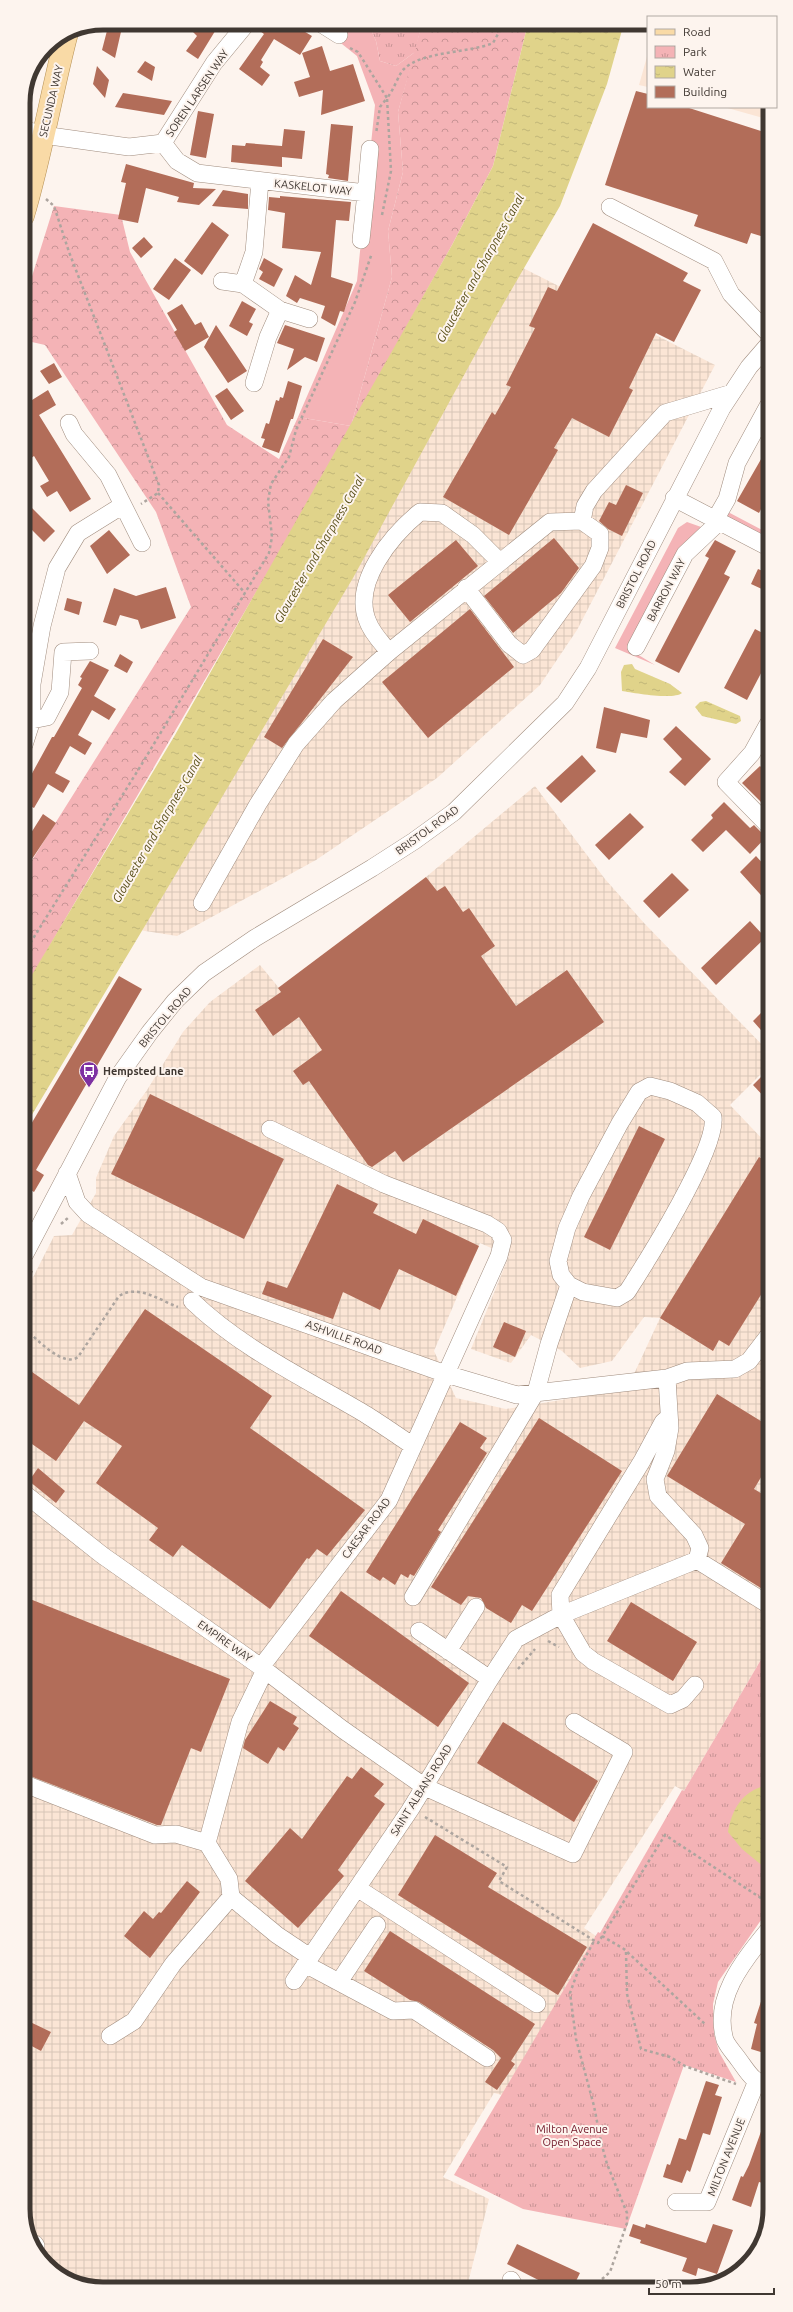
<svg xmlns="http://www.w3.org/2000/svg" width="793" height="2312" font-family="Ubuntu,sans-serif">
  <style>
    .built { fill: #fbe5d5 }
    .industrial { fill: url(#industrial-grid); fill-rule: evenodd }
    .green { fill: #f4b3b6 }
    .forest { fill: url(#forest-crowns) }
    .park { fill: url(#park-tufts) }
    .water { fill: url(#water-ripples) }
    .building { fill: #b26d59 }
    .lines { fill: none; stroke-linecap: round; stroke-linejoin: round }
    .minor-casing { stroke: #a08c7e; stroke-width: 18 }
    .major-casing { stroke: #b69156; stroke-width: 23 }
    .path { stroke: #ada59f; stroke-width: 2.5; stroke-dasharray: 3 3; stroke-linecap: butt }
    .minor { stroke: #fff; stroke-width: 17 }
    .major { stroke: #f9daa6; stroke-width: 22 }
    .labels { text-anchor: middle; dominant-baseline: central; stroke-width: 4; stroke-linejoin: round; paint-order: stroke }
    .street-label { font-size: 11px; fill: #403832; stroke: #fdf4ee }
    .poi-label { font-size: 11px; font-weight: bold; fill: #403832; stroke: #fdf4ee; text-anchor: start }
    .park-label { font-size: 11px; fill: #6f1426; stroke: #fdf4ee }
    .water-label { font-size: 12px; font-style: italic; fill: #574d15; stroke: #fdf4ee }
    .rim { fill: none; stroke: #403832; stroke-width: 5 }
  </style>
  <defs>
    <pattern id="industrial-grid" width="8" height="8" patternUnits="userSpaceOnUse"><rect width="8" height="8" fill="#fbe5d5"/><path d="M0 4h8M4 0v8" fill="none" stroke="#d8c5b7"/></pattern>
    <pattern id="forest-crowns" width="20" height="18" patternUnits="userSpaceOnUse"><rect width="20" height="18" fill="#f4b3b6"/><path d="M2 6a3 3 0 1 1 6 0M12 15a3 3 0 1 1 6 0" fill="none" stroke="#c79395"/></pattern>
    <pattern id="park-tufts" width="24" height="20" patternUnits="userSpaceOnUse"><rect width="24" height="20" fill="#f4b3b6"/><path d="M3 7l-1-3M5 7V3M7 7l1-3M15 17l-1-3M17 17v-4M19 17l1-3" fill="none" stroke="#c79395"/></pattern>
    <pattern id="water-ripples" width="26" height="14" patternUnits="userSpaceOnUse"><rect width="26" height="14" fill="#e0d38a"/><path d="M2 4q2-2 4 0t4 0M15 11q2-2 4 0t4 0" fill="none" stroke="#c1b678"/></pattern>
  </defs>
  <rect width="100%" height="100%" fill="#fdf4ee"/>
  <!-- built -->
  <path class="built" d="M648,53V87L639,85Z
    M724,107H767V119Z"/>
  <!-- industrial -->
  <path class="industrial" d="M521,267L715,365L577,630L540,685L437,778L316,860L177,936L139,930Z
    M535,786L605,879L644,923L768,1051V1067L730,1105L769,1146V1646L684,1791L675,1786L584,1928L596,1936L502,2095L494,2093L443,2177L489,2199L467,2287L98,2289L51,2269L26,2230L25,1293L54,1236L72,1235L96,1193V1178L114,1136L147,1090L183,1032L210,1002L260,965L279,988L426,877ZM480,1243L509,1256L471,1349L511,1363L531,1335L562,1351L580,1368L612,1361L644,1317L660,1318L627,1389L506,1409L456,1398L434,1351Z"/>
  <!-- green -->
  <path class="green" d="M320,23H368L376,41L380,61L396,66L415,52L398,112L403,172L388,231L392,277L351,426L298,417L357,281L375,105L357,56L342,44L339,35Z
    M728,512L768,533V538L726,516Z
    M687,522L704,528L678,552L627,648L655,665L615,648L678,528Z"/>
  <!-- forest -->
  <path class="forest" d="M420,23H528L493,166L452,245L307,505L32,976L24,980V873L191,607L156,512L45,345L23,340V305L54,206L121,215L130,252L227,425L279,459L298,417L351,426L392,277L388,231L403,172L398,112L421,27Z"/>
  <!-- park -->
  <path class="park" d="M368,23H420L421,27L415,52L396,66L380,61L376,41Z
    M769,1646L770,1907L718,1982L713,2004L714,2034L719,2052L736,2082L684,2065L626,2229L523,2209L454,2175L598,1932L600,1933L682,1790L684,1791Z"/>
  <!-- water -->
  <path class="water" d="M528,23H624L607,84L560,206L498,313L353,578L24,1128V988L175,735L452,245L493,166Z
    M632,664L635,669L670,684L682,693C674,700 633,693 622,691L621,672L624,665Z
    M706,701L740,716L741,721L736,724L702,716L695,707L700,702Z
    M769,1785L770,1866L764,1867L742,1849L728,1832C732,1808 744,1789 769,1785Z"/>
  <!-- building -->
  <path class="building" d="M109,23H123L115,58L102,50Z
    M199,23L205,25L206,23H220L198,59L186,51L197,36L193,32Z
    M265,23H290L312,36L300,55L274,39L261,60L263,62L260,67L270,75L262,86L239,69L264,34L260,31Z
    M322,46L330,71L353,64L365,101L321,115L323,90L299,97L294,82L310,77L302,53Z
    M145,61L155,67L152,81L137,72Z
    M97,66L109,80L105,98L93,84Z
    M636,91L648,94V107H686L767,133V238L751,233L747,244L694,226L698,215L605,185Z
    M123,93L148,97L172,101L164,115L115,107Z
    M198,111L214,114L206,158L190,155Z
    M331,124L353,126L348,181L328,178L329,175L326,174Z
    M284,129L305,131L302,159L282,157V167L231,162L232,145L245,146L246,143L282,146Z
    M126,164L194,183L193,188L216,189L199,205L177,202L179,197L146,188L138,223L118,219L126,183L121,182Z
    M223,190L248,194V209L212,206Z
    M280,196L351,202L349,221L336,220L331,277L353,284L344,312L340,311L335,326L321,318L325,306L300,298L297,303L286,296L295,275L311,285L321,252L282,248L285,213L268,210L269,197L280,198Z
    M212,222L229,235L202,275L184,261Z
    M593,223L688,273L683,281L701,290L674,342L656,333L629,388L633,390L609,437L572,418L554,448L558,450L509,535L443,497L492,412L495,415L511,387L506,385L535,328L529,326L548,287L557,291Z
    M144,237L153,247L141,258L132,248Z
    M175,258L191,270L169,300L153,289Z
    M264,258L283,269L274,287L259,279L263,272L259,269Z
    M242,301L256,309L249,322L253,324L247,336L229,326Z
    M182,304L195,325L201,322L209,337L185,351L174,332L177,330L167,313Z
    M216,325L247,371L228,383L204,347Z
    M285,325L325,338L317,362L305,357L287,370L294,349L277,343Z
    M54,363L62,377L49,384L40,371Z
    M288,381L302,386L293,419H291L279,453L262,447L265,439L261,438L266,423L269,424L276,400L279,401L280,397L283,398Z
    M227,388L244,411L231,420L215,396Z
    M48,390L56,405L39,415L91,499L70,512L57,491L47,497L40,486L49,481L34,456L24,463V405Z
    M768,447V496L759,513L737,501Z
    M626,485L643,493L622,536L608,529L599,521L609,502L616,505Z
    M24,500L55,531L44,542L24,522Z
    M109,530L130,555L107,574L90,546Z
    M554,538L579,568L561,593L513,633L484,596Z
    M456,540L478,566L410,622L388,595Z
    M715,540L736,551L724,574L730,577L679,673L655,661L709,558L705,556Z
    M758,569L768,573V592L751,584Z
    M166,587L176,618L141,629L138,620L120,615L116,626L103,622L114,588L136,596Z
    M67,598L82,602L79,615L64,610Z
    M470,609L514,667L428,738L382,682Z
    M755,629L768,636V660L747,700L724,688Z
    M323,639L353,657L282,748L264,737Z
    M120,654L133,662L127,673L114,666Z
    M90,661L109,670L94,696L116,709L109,720L92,710L78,735L92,743L85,755L70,746L55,773L70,781L63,793L48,784L34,808L24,803V788L52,737H54L82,688L78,685L82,678L80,677Z
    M604,707L650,720L647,738L621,733L616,753L596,748Z
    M676,726L711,759L685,786L669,772L682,759L663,739Z
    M582,755L596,771L561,803L546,788Z
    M760,766L768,774V809L742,783Z
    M724,802L750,828L754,825L761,832L768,835L750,854L726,830L703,852L691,840L713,818L711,815Z
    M630,813L644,827L609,860L595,845Z
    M43,814L56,823L24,871V844Z
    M756,856L768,869V903L740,872Z
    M672,873L689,890L659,918L643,901Z
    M426,877L437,891L445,886L463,912L469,908L495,946L481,956L516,1006L567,970L604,1022L403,1162L395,1151L372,1167L368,1165L309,1081L303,1085L293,1071L322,1050L299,1017L273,1036L255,1010L281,992L278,988Z
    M750,921L763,935V940L716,985L701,968Z
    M119,976L142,989L36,1170L44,1175L34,1192L26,1187L25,1189L24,1136Z
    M768,1006V1038L753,1021Z
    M768,1070L769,1086V1102L753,1085Z
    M150,1094L284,1159L244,1239L111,1174Z
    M639,1126L665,1139L610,1250L584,1237Z
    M759,1157L769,1163V1282L729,1346L719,1340L713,1351L660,1318Z
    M337,1184L378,1204L373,1213L416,1234L423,1219L479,1246L456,1296L399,1269L380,1310L343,1292L333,1319L262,1294L267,1281L287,1288Z
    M145,1309L272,1396L250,1428L365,1510L327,1556L317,1549L309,1559L307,1558L270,1609L182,1545L173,1557L149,1540L158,1528L96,1483L122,1446L84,1421L56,1461L25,1439V1367L79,1405Z
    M504,1322L526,1331L515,1357L493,1347Z
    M717,1394L769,1426V1464L754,1489L769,1498V1593L721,1563L745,1524L667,1476Z
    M539,1418L622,1471L532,1611L522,1605L511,1623L486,1608L481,1598L468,1596L461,1605L431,1587Z
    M460,1422L487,1438L480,1448L487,1453L438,1530L441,1532L414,1576L410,1574L408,1578L401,1574L395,1585L383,1577L380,1581L366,1572Z
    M38,1468L65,1491L56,1503L29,1481Z
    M341,1591L469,1683L438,1727L309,1636Z
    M25,1597L230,1679L201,1752L191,1748L161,1825H157L25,1774Z
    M631,1602L697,1642L673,1681L607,1641Z
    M270,1701L297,1717L293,1724L299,1728L284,1751L278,1747L268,1764L243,1748L245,1740Z
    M503,1722L598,1781L574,1822L477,1763Z
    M361,1767L384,1784L374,1796L385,1804L338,1870L344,1876L298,1928L245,1881L290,1828L302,1839L347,1776L352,1779Z
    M435,1835L497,1873L488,1887L587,1947L558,1995L398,1895Z
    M187,1881L200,1892L150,1958L124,1936L144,1911L153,1919L159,1912L161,1913Z
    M390,1931L535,2024L511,2061L515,2064L497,2090L485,2082L501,2058L493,2050L419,2002L410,2000L364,1971Z
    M767,1983L770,1984V2055L751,2049L757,2024L754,2023Z
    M26,2020L51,2032L41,2051L26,2043Z
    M706,2081L719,2085L715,2095L722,2097L710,2135L703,2133L690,2172L687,2170L682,2183L663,2177L667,2164L670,2165L679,2138L686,2140Z
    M768,2112H770V2162L763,2183L759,2182L751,2207L732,2200L741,2176L743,2177L749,2165Z
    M633,2224L645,2228L646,2224L706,2243L713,2224L733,2230L717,2274L698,2268L696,2276L682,2271L687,2258L640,2243L641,2240L629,2236Z
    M517,2244L580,2273L574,2285L565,2281L563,2287H552L507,2264Z"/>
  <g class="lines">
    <!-- minor casing -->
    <g class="minor-casing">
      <path id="minor" d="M320,23L339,35
        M23,129L43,135L129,147L163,143L214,63L247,23
        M163,143L177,161L197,173L366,193L361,240
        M366,193L370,149
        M610,207L714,261L731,294L768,333
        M222,281L243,284L280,310L309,319
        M243,284L254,252L260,181
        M254,383L268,337L280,310
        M674,498L768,547
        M123,505L142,543
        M715,520L727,499L737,463L768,406
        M466,588L509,644L523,655L532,650L593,566L600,548V534L582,521L585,506L594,491L665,413L732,393
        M636,647L685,554L719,522
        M389,652C382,643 372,633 368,622C351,583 392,535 420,512L442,513L473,535L499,561
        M32,720L47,717L60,692L63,652L90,651
        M768,724L752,753L726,782L768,825
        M24,745L32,720V684L42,626L57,568L78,533L123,505L108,475L74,434L69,423
        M202,903L258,804L296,744L334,701L389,652L550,522L582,521
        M67,1173L77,1202L88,1214L201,1287L446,1374L517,1395L667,1378L687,1371L735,1369L749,1361L769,1335
        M25,1254L118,1077L150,1032L175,1001L204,973L255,938L372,868L414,841L454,812L565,703L588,668L722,408L749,367L768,345
        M192,1301C242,1349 306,1379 365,1414C381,1424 397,1435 413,1446
        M667,1378L670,1428L666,1451L655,1479L658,1496L694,1535L700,1548L697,1560L561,1615L560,1595L642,1461L663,1422L669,1417
        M25,1494L102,1555L261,1667L342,1729L425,1787L573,1854L624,1752L574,1722
        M697,1560L769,1605
        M413,1597L536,1392L549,1344L569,1285L561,1275L558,1261L567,1228L581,1196L620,1123L639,1092L650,1086L670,1091L697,1103L713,1117C718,1148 647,1261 627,1292L617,1298L583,1292L569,1285
        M419,1631L490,1679
        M448,1651L476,1607
        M261,1667L389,1500L499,1256L503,1240L498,1231L487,1224L384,1184L270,1129
        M25,1784L155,1835L176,1834L207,1843L229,1879L231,1897L277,1935L310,1957
        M207,1843L240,1722L265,1670
        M357,1888L537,2004
        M770,1928C745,1959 712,1997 725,2040C728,2047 735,2054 739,2060C750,2075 752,2081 770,2087
        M305,1964L393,2011L414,2010L487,2058
        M294,1981L410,1810L490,1679L516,1639L561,1615L583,1653L593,1661L670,1705L683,1699L695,1685
        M339,1982L377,1925
        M110,2036L134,2021L173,1964L231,1897
        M676,2202H707L756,2083
        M35,2244L36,2246
        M511,2280L515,2287"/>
    </g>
    <!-- major casing -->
    <g class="major-casing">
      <path id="major" d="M23,216C41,156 51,94 67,33"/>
    </g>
    <!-- path -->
    <path class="path" d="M350,48L358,52L387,98L380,107L376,134
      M46,199L54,206L69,252L159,485L158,493L141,504
      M382,215L391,171L387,98C394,90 399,73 404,69C422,51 469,53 493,43L504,23
      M158,493L245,593
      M24,953L140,767L269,553L272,537L268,501L271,484L289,457L296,430L355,302L372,253
      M61,1224L69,1217
      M25,1284L33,1269
      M25,1329C37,1339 63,1368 78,1357L119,1296C138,1284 159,1300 178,1307
      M548,1641L559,1647
      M518,1669L535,1649
      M425,1817L507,1867L499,1881L598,1943L665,1835L770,1904
      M602,1936L624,1949L705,2024
      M626,1952L627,1994L641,2049L670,2057L685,2066L736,2084
      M593,2287L610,2272L627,2223V2213L607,2164L601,2142L594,2106L576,2039L570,1993L578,1971L594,1941"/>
    <!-- minor -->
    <use href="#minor" class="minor"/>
    <!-- major -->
    <use href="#major" class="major"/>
  </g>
  <!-- icons -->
  <defs>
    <g id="bus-pin" transform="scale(1)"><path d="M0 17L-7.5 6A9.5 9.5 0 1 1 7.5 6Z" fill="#7e31a2" stroke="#fdf4ee"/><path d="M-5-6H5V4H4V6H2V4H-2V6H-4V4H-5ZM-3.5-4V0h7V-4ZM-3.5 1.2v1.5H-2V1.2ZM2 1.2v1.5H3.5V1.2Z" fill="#fff"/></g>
  </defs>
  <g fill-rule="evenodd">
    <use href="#bus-pin" x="89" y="1071"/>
  </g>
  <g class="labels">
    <!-- street labels -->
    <g class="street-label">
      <text transform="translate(197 93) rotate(-56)">SOREN LARSEN WAY</text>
      <text transform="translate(51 101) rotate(-77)">SECUNDA WAY</text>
      <text transform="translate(313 187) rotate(6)">KASKELOT WAY</text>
      <text transform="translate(636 574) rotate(-63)">BRISTOL ROAD</text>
      <text transform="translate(666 590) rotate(-62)">BARRON WAY</text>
      <text transform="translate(427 830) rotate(-36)">BRISTOL ROAD</text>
      <text transform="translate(165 1017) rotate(-50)">BRISTOL ROAD</text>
      <text transform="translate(344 1337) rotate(20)">ASHVILLE ROAD</text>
      <text transform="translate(366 1528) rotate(-53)">CAESAR ROAD</text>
      <text transform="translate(225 1641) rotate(35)">EMPIRE WAY</text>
      <text transform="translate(421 1790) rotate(-58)">SAINT ALBANS ROAD</text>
      <text transform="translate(726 2157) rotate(-68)">MILTON AVENUE</text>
    </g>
    <!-- poi labels -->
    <g class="poi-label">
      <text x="103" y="1071">Hempsted Lane</text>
    </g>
    <!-- park labels -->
    <g class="park-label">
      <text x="572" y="2129">Milton Avenue<tspan x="572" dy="13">Open Space</tspan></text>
    </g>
    <!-- water labels -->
    <g class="water-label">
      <text transform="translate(480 268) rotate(-61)">Gloucester and Sharpness Canal</text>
      <text transform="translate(319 549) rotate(-60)">Gloucester and Sharpness Canal</text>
      <text transform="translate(157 829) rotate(-60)">Gloucester and Sharpness Canal</text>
    </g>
  </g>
  <!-- crop -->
  <path d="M0 0H793V2312H0ZM103 30H690A73 73 0 0 1 763 103V2209A73 73 0 0 1 690 2282H103A73 73 0 0 1 30 2209V103A73 73 0 0 1 103 30Z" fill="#fdf4ee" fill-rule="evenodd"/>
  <path class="rim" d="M103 30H690A73 73 0 0 1 763 103V2209A73 73 0 0 1 690 2282H103A73 73 0 0 1 30 2209V103A73 73 0 0 1 103 30Z"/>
  <!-- legend -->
  <rect x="647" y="16" width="130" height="92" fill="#fdf4ee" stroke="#b1a9a3"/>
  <rect x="655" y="29" width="20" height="6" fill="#f9daa6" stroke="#b1a9a3"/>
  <text x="683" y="36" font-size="12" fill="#403832">Road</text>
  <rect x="655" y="46" width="20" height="12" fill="url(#park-tufts)" stroke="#b1a9a3"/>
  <text x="683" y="56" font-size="12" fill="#403832">Park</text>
  <rect x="655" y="66" width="20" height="12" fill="url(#water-ripples)" stroke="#b1a9a3"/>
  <text x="683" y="76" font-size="12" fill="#403832">Water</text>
  <rect x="655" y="86" width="20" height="12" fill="#b26d59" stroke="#b1a9a3"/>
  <text x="683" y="96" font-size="12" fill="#403832">Building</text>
  <!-- scale -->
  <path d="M649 2288v6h125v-6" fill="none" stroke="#403832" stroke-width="2"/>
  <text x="655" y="2288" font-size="12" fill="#403832" stroke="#fdf4ee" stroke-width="3" paint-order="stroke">50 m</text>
</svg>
